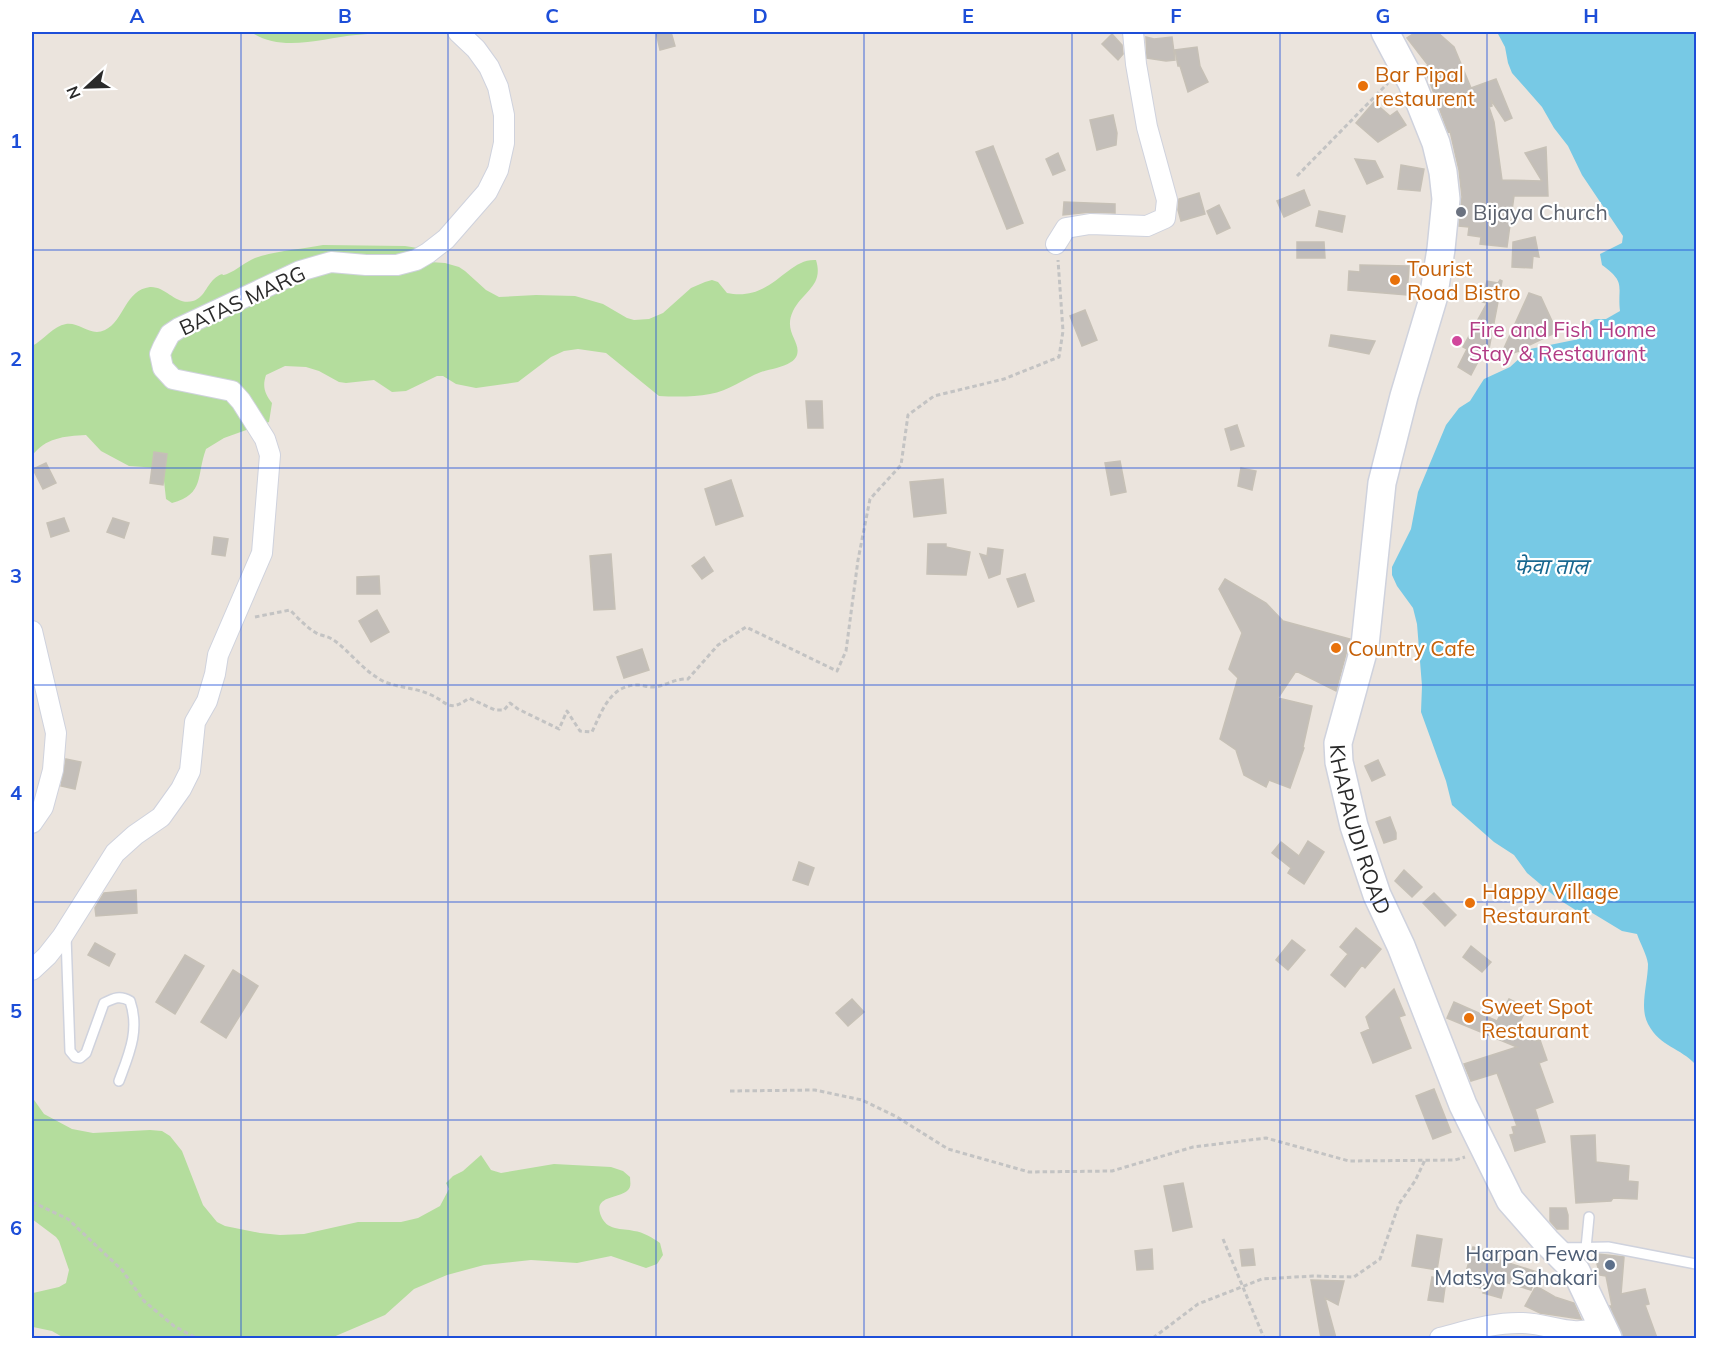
<svg xmlns="http://www.w3.org/2000/svg" width="1728" height="1370" font-family="Mulish,'Noto Sans Devanagari',sans-serif">
  <style>
    .green { fill: #b4dd9d }
    .water { fill: #77c9e5 }
    .building { fill: #c3beb9; stroke: #c6c0b6; stroke-width: 1.5 }
    .lines { fill: none; stroke-linecap: round; stroke-linejoin: round }
    .lane-casing { stroke: #cfd2dd; stroke-width: 12 }
    .street-casing { stroke: #cfd2dd; stroke-width: 22 }
    .secondary-casing { stroke: #cfd2dd; stroke-width: 30 }
    .path { stroke: #c3c3c3; stroke-width: 3; stroke-dasharray: 4.5 3; stroke-linecap: butt }
    .lane { stroke: #fff; stroke-width: 9 }
    .street { stroke: #fff; stroke-width: 20 }
    .secondary { stroke: #fff; stroke-width: 27 }
    .grid { fill: none; stroke: #1d4ed8; stroke-width: 1.5; stroke-opacity: 0.55 }
    .food-dot { fill: #e8710a; stroke: #fff; stroke-width: 2 }
    .worship-dot { fill: #6b7280; stroke: #fff; stroke-width: 2 }
    .hotel-dot { fill: #d1479c; stroke: #fff; stroke-width: 2 }
    .service-dot { fill: #5c6f8a; stroke: #fff; stroke-width: 2 }
    .labels { text-anchor: middle; dominant-baseline: central; stroke-width: 4.5; stroke-linejoin: round; paint-order: stroke }
    .food-label { font-size: 21px; fill: #c56008; stroke: #fff; text-anchor: start }
    .worship-label { font-size: 21px; fill: #5b616d; stroke: #fff; text-anchor: start }
    .street-label { font-size: 21px; fill: #2a2a2a; stroke: #fff }
    .hotel-label { font-size: 21px; fill: #b23c85; stroke: #fff; text-anchor: start }
    .service-label { font-size: 21px; fill: #4e5e75; stroke: #fff; text-anchor: end }
    .water-label { font-size: 22px; font-style: italic; fill: #186890; stroke: #fff }
    .neatline { fill: none; stroke: #1d4ed8; stroke-width: 2 }
    .grid-label { font-size: 20px; text-anchor: middle; font-weight: bold; fill: #1d4ed8 }
  </style>
  <rect width="100%" height="100%" fill="#ebe4dd"/>
  <!-- green -->
  <path class="green" d="M251,32H412C394,33 375,33 356,35C323,38 281,53 251,32Z
    M323,245L405,246L443,252L430,262L445,263L459,267L465,271L486,290L499,297L536,295L575,296L603,304L627,318L634,320L649,319L663,313L691,288L705,282L712,280L718,282L727,293C773,302 786,258 816,260C824,286 803,291 793,311C783,332 801,341 797,355C796,358 793,361 791,362C782,368 770,369 761,372C743,379 729,391 710,394C694,397 676,397 659,396L606,353L578,349L564,351L551,357L518,382L476,388L456,384L443,376H437L406,391L392,392L374,380L346,383L339,382L319,371L306,367L285,366L266,375C262,387 265,394 272,403L269,422L224,438L206,449C196,476 205,494 172,503L166,499L164,481L158,468L129,466L101,451L86,435C64,436 45,438 32,456V346C44,340 53,326 66,324C80,322 90,337 105,330C124,321 125,290 150,287C166,286 176,306 193,301C206,297 207,282 218,276C226,272 219,277 227,274C237,270 245,262 255,258C275,251 302,249 323,245Z
    M32,1097L44,1114L72,1129L93,1133L150,1130L162,1131L170,1136L182,1151L203,1205L217,1222L225,1226L260,1233L280,1235L304,1234L358,1222H401L418,1218L440,1206L449,1189L446,1183L453,1176L463,1171L481,1155L491,1170L501,1173L554,1164L611,1167L623,1171L630,1177C630,1182 632,1187 627,1191C616,1199 593,1196 601,1216C604,1223 608,1226 615,1228C621,1230 628,1229 634,1231C643,1232 653,1238 660,1243L663,1255L657,1264L646,1268L611,1256L577,1263L531,1260L484,1265L447,1275L414,1289L385,1315L331,1338H64L52,1331L33,1327L32,1324L33,1293L59,1287L66,1283L69,1270L59,1241L56,1237L32,1219Z"/>
  <!-- water -->
  <path class="water" d="M1497,32H1696V1065C1680,1047 1661,1048 1648,1024C1639,1007 1648,983 1648,964C1647,955 1640,943 1637,934L1622,931L1589,911L1582,914L1558,899L1527,873L1514,855L1494,842L1452,805L1446,781L1421,712L1422,686L1417,624L1413,608L1397,586L1392,575V567L1411,529L1418,492L1446,425L1459,408L1470,401L1484,379L1510,367L1530,349L1579,339L1583,336L1591,321L1595,319H1606L1620,311C1617,286 1627,283 1602,265L1600,254L1622,243L1623,236L1582,175L1568,146L1554,128L1542,107L1512,73L1508,63L1505,47Z"/>
  <!-- building -->
  <path class="building" d="M656,32H671L675,46L660,50Z
    M1416,32H1437L1454,47L1471,88L1496,79L1512,118L1505,121L1491,100L1492,106L1489,107L1494,122L1502,180L1542,181L1525,153L1546,147L1548,196H1514L1507,247L1480,244L1481,237L1468,235L1469,227L1459,226L1462,197L1459,170L1450,131L1448,132L1424,66L1428,65L1407,38Z
    M1112,34L1122,45L1123,54L1118,60L1102,44Z
    M1146,37L1154,39L1172,37L1175,60L1166,61L1147,58Z
    M1197,47L1200,66L1208,82L1188,92L1180,66H1178L1175,50Z
    M1374,102L1390,116L1397,111L1406,125L1378,142L1356,123Z
    M1113,115L1117,133L1116,145L1097,150L1090,120Z
    M993,146L1023,223L1007,229L976,152Z
    M1058,153L1065,170L1053,175L1046,159Z
    M1355,159L1375,161L1383,177L1367,184Z
    M1401,165L1424,169L1420,191L1398,189Z
    M1304,190L1310,205L1284,217L1277,201Z
    M1199,193L1205,214L1181,221L1178,210L1179,199Z
    M1064,202L1115,204V213L1090,212L1063,215Z
    M1219,205L1230,228L1217,234L1207,211Z
    M1319,211L1345,216L1342,232L1316,226Z
    M1535,237L1539,257L1533,256L1532,268L1512,267L1513,242Z
    M1297,242H1324L1325,258H1297Z
    M1360,265L1409,266L1407,295L1348,290L1349,271L1360,272Z
    M1500,280L1502,281L1489,349L1484,358L1481,356L1471,375L1458,367L1467,349L1463,347L1487,303L1482,302L1487,281L1498,283Z
    M1529,293L1541,297L1557,332L1521,349L1519,351L1500,357Z
    M1085,310L1097,340L1082,346L1070,316Z
    M1331,335L1375,341L1369,354L1329,346Z
    M806,401H822L823,428H808Z
    M1237,425L1244,446L1231,450L1225,429Z
    M154,452L167,454L163,485L150,483Z
    M1120,461L1126,492L1111,495L1105,463Z
    M46,463L56,483L43,489L33,469Z
    M1241,468L1256,471L1252,490L1238,486Z
    M943,479L946,513L914,517L910,482Z
    M731,480L743,516L716,525L705,489Z
    M64,518L69,531L51,537L47,523Z
    M113,518L129,523L124,538L107,532Z
    M214,537L228,539L225,556L212,554Z
    M928,544H946V547L970,552L966,575L927,574Z
    M988,548L1003,550L1000,574L989,578L980,554L987,556Z
    M611,554L615,609L594,610L590,556Z
    M704,557L713,571L702,579L692,566Z
    M1025,574L1034,601L1018,607L1007,579Z
    M379,576L380,594H357V577Z
    M1225,579L1266,603L1283,621L1350,639L1336,691L1296,671L1278,698L1312,706L1303,747L1304,748L1290,788L1269,780L1266,787L1244,775L1236,750L1220,739L1238,678L1229,669L1242,633L1219,589Z
    M377,610L389,632L371,642L359,621Z
    M642,649L649,670L624,678L617,657Z
    M66,759L81,762L75,789L61,786Z
    M1378,760L1385,775L1372,781L1365,766Z
    M1390,817L1396,833V839L1384,843L1376,822Z
    M1308,841L1324,852L1304,884L1288,873L1291,868L1272,853L1281,842L1299,856Z
    M799,862L814,868L808,885L793,880Z
    M1404,870L1422,887L1412,897L1395,881Z
    M136,890L137,913L96,916L95,908L104,893Z
    M1434,893L1456,915L1445,926L1423,903Z
    M1356,928L1381,949L1365,968L1362,965L1345,987L1331,975L1348,954L1340,947Z
    M1292,940L1305,950L1288,970L1276,960Z
    M95,943L115,954L109,966L88,955Z
    M1471,946L1491,962L1482,972L1463,957Z
    M185,955L204,966L175,1014L156,1002Z
    M233,970L258,986L226,1038L201,1022Z
    M1394,989L1405,1015L1399,1017L1411,1048L1373,1063L1361,1033L1370,1029L1366,1017Z
    M852,999L864,1012L848,1026L836,1013Z
    M1509,999L1527,1008L1515,1032L1537,1041L1540,1040L1547,1060L1539,1063L1553,1102L1535,1109L1545,1142L1515,1151L1510,1135L1514,1134L1512,1127L1517,1126L1497,1073L1471,1081L1464,1064L1517,1047L1447,1018L1454,1002L1497,1021Z
    M1434,1089L1451,1132L1433,1139L1416,1096Z
    M1595,1135L1596,1162L1629,1166L1628,1181L1638,1182L1637,1199L1613,1198L1611,1201L1576,1203L1571,1136Z
    M1183,1183L1192,1227L1173,1231L1164,1186Z
    M1550,1208H1566L1568,1215V1229H1557L1550,1221Z
    M1417,1235L1442,1239L1437,1270L1412,1266Z
    M1473,1247L1492,1252L1490,1257L1537,1272L1531,1290L1505,1282L1501,1298L1483,1293L1484,1289L1463,1283Z
    M1152,1249L1153,1269L1137,1270L1135,1251Z
    M1253,1249L1255,1265L1242,1266L1240,1250Z
    M1598,1254L1624,1257L1621,1294L1645,1289L1649,1304L1645,1305L1657,1338H1624L1610,1306H1612L1606,1276L1600,1275L1597,1264Z
    M1432,1277L1446,1280L1443,1302L1428,1300Z
    M1311,1280L1344,1281L1338,1305L1325,1298L1336,1338H1321L1313,1292H1315L1313,1291Z
    M1536,1286L1555,1297L1574,1303L1581,1319L1540,1313L1525,1306Z"/>
  <g class="lines">
    <!-- lane casing -->
    <g class="lane-casing">
      <path id="lane" d="M66,936L70,1051L75,1057L80,1058L86,1053L104,1003C114,998 120,995 130,1001C140,1030 129,1054 119,1081
        M1559,1248L1608,1247L1696,1264
        M1586,1248L1589,1217"/>
    </g>
    <!-- street casing -->
    <g class="street-casing">
      <path id="street" d="M1056,244L1066,228L1090,224L1147,226L1165,218L1167,200L1147,127L1136,64L1133,32
        M32,631L56,733L53,770L43,807L32,823
        M32,970L47,956L62,937L115,853L135,835L161,817L181,789L190,771L195,722L207,701L215,674L218,655L262,553L270,455L265,439L241,401L232,391L173,379L163,368L160,354L163,347L170,334L179,328L300,271L331,262L366,265H397L416,260L428,253L446,239L487,192L498,170L504,143V115L498,87L489,67L476,49L458,32
        M1440,1338C1467,1331 1494,1322 1523,1323C1552,1324 1573,1339 1602,1326"/>
    </g>
    <!-- secondary casing -->
    <g class="secondary-casing">
      <g id="secondary">
        <path id="s1" d="M1385,32L1412,83L1436,143L1443,172L1446,199L1441,249L1433,299L1404,396L1382,483L1365,645L1338,743L1339,762L1354,826L1377,895L1401,946L1463,1105L1510,1200L1546,1241L1576,1271L1608,1338"/>
      </g>
    </g>
    <!-- path -->
    <path class="path" d="M1297,176L1388,83
      M255,617L290,610C299,619 307,628 318,634C324,636 330,637 335,641C351,653 363,670 381,680C396,688 413,687 429,694C447,701 448,714 469,698L495,710H504L510,703L518,709L559,729L567,711L580,731L592,732C602,711 610,685 638,685C642,685 647,687 652,687C664,687 675,678 688,679L718,645L746,627L837,671L846,651L858,560L870,499L901,465L908,415L934,396L1004,379L1059,357L1063,331L1058,260
      M730,1091L815,1090L862,1100L897,1117L948,1149L1029,1172L1112,1171L1193,1147L1266,1138L1349,1161L1455,1160L1465,1157
      M32,1202L68,1219L122,1270L144,1301L174,1326L196,1338
      M1223,1239L1264,1338
      M1153,1338L1198,1304L1262,1279L1313,1276L1354,1277L1380,1259L1399,1204L1415,1181L1425,1160"/>
    <!-- lane -->
    <use href="#lane" class="lane"/>
    <!-- street -->
    <use href="#street" class="street"/>
    <!-- secondary -->
    <use href="#secondary" class="secondary"/>
  </g>
  <!-- grid -->
  <path class="grid" d="M241,32V1338M448,32V1338M656,32V1338M864,32V1338M1072,32V1338M1280,32V1338M1487,32V1338M32,250H1696M32,468H1696M32,685H1696M32,902H1696M32,1120H1696"/>
  <!-- markers -->
  <g class="food-dot">
    <circle cx="1363" cy="86" r="6"/>
    <circle cx="1395" cy="280" r="6"/>
    <circle cx="1336" cy="648" r="6"/>
    <circle cx="1470" cy="903" r="6"/>
    <circle cx="1469" cy="1018" r="6"/>
  </g>
  <circle class="worship-dot" cx="1461" cy="212" r="6"/>
  <circle class="hotel-dot" cx="1457" cy="341" r="6"/>
  <circle class="service-dot" cx="1610" cy="1265" r="6"/>
  <g class="labels">
    <!-- food labels -->
    <g class="food-label">
      <text x="1375" y="74">Bar Pipal<tspan x="1375" dy="24">restaurent</tspan></text>
      <text x="1407" y="268">Tourist<tspan x="1407" dy="24">Road Bistro</tspan></text>
      <text x="1348" y="648">Country Cafe</text>
      <text x="1482" y="891">Happy Village<tspan x="1482" dy="24">Restaurant</tspan></text>
      <text x="1481" y="1006">Sweet Spot<tspan x="1481" dy="24">Restaurant</tspan></text>
    </g>
    <!-- worship labels -->
    <g class="worship-label">
      <text x="1473" y="212">Bijaya Church</text>
    </g>
    <!-- street labels -->
    <g class="street-label">
      <text transform="translate(242 300) rotate(-25)">BATAS MARG</text>
      <text stroke="none"><textPath href="#s1" startOffset="825">KHAPAUDI ROAD</textPath></text>
    </g>
    <!-- hotel labels -->
    <g class="hotel-label">
      <text x="1469" y="329">Fire and Fish Home<tspan x="1469" dy="24">Stay &amp; Restaurant</tspan></text>
    </g>
    <!-- service labels -->
    <g class="service-label">
      <text x="1598" y="1253">Harpan Fewa<tspan x="1598" dy="24">Matsya Sahakari</tspan></text>
    </g>
    <!-- water labels -->
    <g class="water-label">
      <text x="1551" y="566">फेवा ताल</text>
    </g>
  </g>
  <!-- border -->
  <rect width="1728" height="1370" fill="none" stroke="#ffffff" stroke-width="66"/>
  <!-- north arrow -->
  <g transform="translate(87 87) rotate(248)" stroke="#ffffff" stroke-width="4.5" paint-order="stroke">
  <path d="M0-4.5L10 22L0 15L-10 22Z" fill="#2a2a2a"/>
  <text y="-9" font-size="16" font-weight="bold" text-anchor="middle" fill="#2a2a2a">N</text>
  </g>
  <rect x="33" y="33" width="1662" height="1304" class="neatline"/>
  <g class="grid-label">
    <text x="137" y="23">A</text>
    <text x="345" y="23">B</text>
    <text x="552" y="23">C</text>
    <text x="760" y="23">D</text>
    <text x="968" y="23">E</text>
    <text x="1176" y="23">F</text>
    <text x="1383" y="23">G</text>
    <text x="1591" y="23">H</text>
    <text x="16" y="148">1</text>
    <text x="16" y="366">2</text>
    <text x="16" y="583">3</text>
    <text x="16" y="800">4</text>
    <text x="16" y="1018">5</text>
    <text x="16" y="1235">6</text>
  </g>
</svg>
